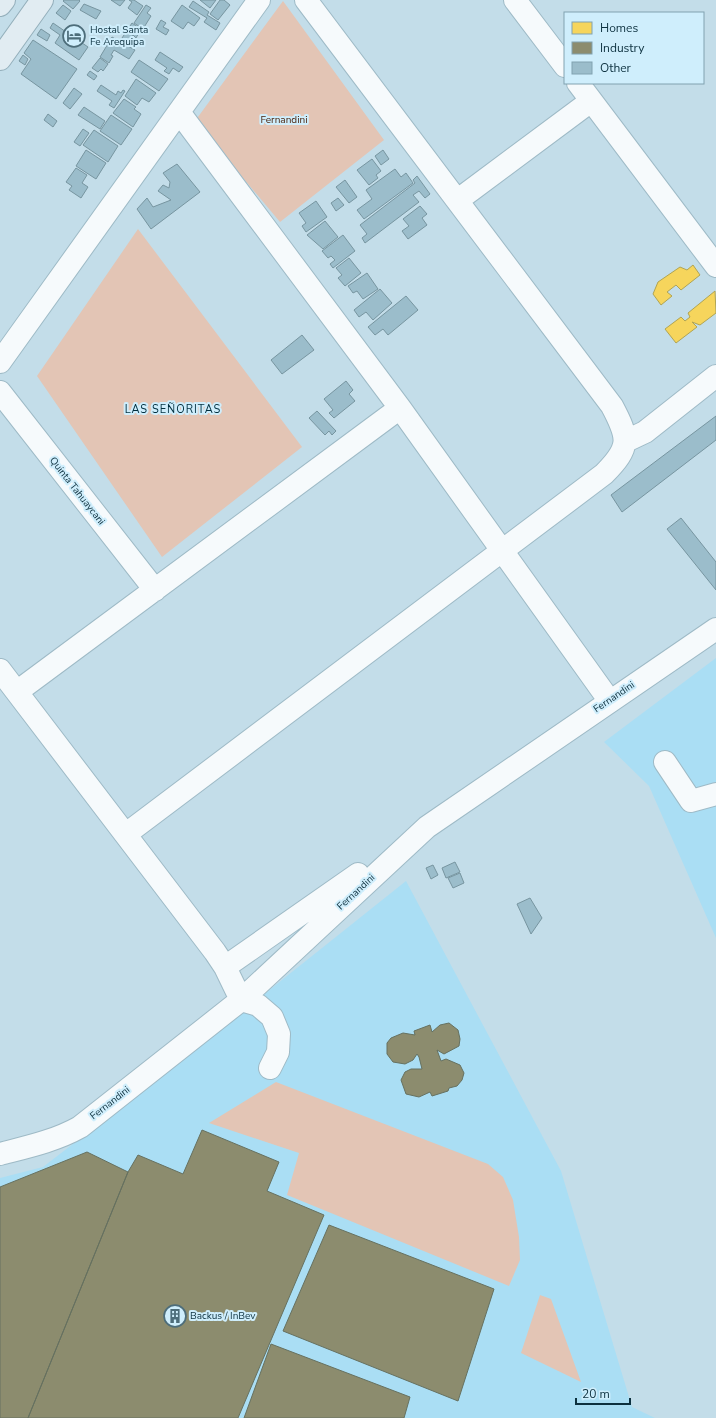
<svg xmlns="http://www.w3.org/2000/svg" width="716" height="1418" font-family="'Nunito Sans',sans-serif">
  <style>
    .built { fill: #aadef4 }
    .green { fill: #e3c5b5 }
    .homes { fill: #f6d55c; stroke: #b0a453 }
    .industry { fill: #8c8c6e; stroke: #667160 }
    .building { fill: #9bbdcb; stroke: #7795a0 }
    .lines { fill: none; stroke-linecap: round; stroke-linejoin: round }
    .minor-casing { stroke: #9ebac6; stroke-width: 24 }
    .major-casing { stroke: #94afbb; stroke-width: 24 }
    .minor { stroke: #f6fafc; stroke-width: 22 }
    .major { stroke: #e1ecf2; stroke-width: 22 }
    .labels { text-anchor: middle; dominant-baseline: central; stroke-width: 4; stroke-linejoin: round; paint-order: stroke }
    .poi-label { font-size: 10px; fill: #0d313f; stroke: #cfeefc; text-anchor: start }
    .park-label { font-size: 10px; fill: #461c04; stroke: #cfeefc }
    .street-label { font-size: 10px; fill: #0d313f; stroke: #cfeefc }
    .neighbourhood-label { font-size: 11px; letter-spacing: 1px; fill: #002f3f; stroke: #cfeefc }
  </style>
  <rect width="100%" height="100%" fill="#c3dde9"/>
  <!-- built -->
  <path class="built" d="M716,658V938L649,786L604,742Z
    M406,881L561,1171L632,1407L655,1418H0V1178L43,1167L178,1063Z"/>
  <!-- green -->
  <path class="green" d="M283,1L384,140L280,222L195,121Z
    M138,229L302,447L162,557L37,376Z
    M276,1082L488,1164L503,1177L513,1200L519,1237L520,1260L509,1286L287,1195L299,1153L209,1123Z
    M540,1295L551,1299L581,1382L521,1353Z"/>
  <!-- homes -->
  <path class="homes" d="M693,265L700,275L681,290L676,285L667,292L672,296L661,305L653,294L658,282L680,267L687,270Z
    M715,291L716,313L700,325L692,322L697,327L676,343L665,329L681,317L685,321L690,317L688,313Z"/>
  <!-- industry -->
  <path class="industry" d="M449,1023L458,1030L460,1039L459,1046L444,1054L437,1050L441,1061L446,1059L460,1065L464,1073L462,1080L457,1086L449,1088L448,1091L432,1096L430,1092L419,1097L406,1094L401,1080L405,1072L411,1069H422L419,1057L417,1054L413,1060L405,1064L393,1062L387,1054V1043L391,1038L403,1033L415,1035L414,1031L430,1025L432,1032L440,1025Z
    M202,1130L279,1162L267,1191L324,1215L238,1418H28L128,1172L138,1155L183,1174Z
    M87,1152L128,1172L28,1418H0V1187Z
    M329,1225L494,1289L458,1401L283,1331Z
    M271,1344L410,1397L404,1418H244Z"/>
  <!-- building -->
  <path class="building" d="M64,0H79L80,1L73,9L63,1Z
    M111,0H125L120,6Z
    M129,0H134L143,6L137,15L128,8L132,2Z
    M200,0H216L210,8Z
    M220,0H224L230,5L218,20L210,14Z
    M193,1L209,12L207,15L220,23L216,30L204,22L207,18L189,7Z
    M84,4L101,11L96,19L80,10Z
    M63,5L71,11L65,20L56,13Z
    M146,5L151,8L147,13L151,16L143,29L134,23Z
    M182,5L200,18L194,26L188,22L183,29L171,21Z
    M161,20L166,23L163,27L169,30L166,35L156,29Z
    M53,23L88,47L79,60L55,43L60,35L50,28Z
    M132,23L141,29L136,38L133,35L127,45L120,41Z
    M41,29L50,35L47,41L37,35Z
    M112,37L135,50L129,59L114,50L111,55L113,56L109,63L100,57Z
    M33,40L77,69L56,99L21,74L31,59L24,53Z
    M160,52L183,67L179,72L173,68L169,74L164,71L167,68L155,60Z
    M23,55L28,59L25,65L19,61Z
    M100,58L108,64L103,71L101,69L98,72L92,68Z
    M139,60L168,79L159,91L131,72Z
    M90,71L97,76L94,80L87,75Z
    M136,79L156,93L149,102L142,98L137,105L125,96Z
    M101,85L116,95L118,91L121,93L123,90L125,91L114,108L109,105L112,101L97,91Z
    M74,88L82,94L70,109L63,103Z
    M124,99L136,107L134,109L141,114L133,127L113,113Z
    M84,107L105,121L100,129L78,115Z
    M48,114L57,121L53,127L44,120Z
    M111,115L132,129L121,145L100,131Z
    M83,129L89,133L80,146L74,142Z
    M94,130L118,146L108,162L83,145Z
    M86,150L106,163L96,179L76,166Z
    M383,150L389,159L381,165L375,156Z
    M372,159L381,171L376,175L378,178L369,185L357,170Z
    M177,164L200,192L151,229L137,209L147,198L153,207L171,200L158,191L163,185L169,188L170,182L163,173Z
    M76,168L87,175L82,183L88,187L81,198L69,190L72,186L66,182Z
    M395,169L401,177L406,173L413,183L364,219L357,210L372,199L366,190Z
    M417,176L430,194L425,198L419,191L413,195L419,202L365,243L362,238L367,234L360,225L415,183L413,180Z
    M345,180L357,197L349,203L336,187Z
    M338,198L344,205L336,211L331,203Z
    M316,201L327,217L306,232L302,226L306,223L299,213Z
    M420,206L427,214L422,218L427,225L408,239L402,231L409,226L403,219Z
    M325,221L338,237L323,249L307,235Z
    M343,235L355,251L333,268L330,264L335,260L331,256L328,258L322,251Z
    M349,258L361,273L345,286L338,278L342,275L336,268Z
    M367,273L378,289L363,299L357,291L353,293L348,286Z
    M380,289L392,303L373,320L366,312L359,317L354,310Z
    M406,296L418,310L388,335L383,329L375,335L368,327Z
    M302,335L314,350L282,374L271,360Z
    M346,381L353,390L349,394L355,401L334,418L329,413L333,410L324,399Z
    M317,411L336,431L332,435L329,431L325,435L309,418Z
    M716,416V440L622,512L611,495Z
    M681,518L716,562V590L667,529Z
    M455,862L460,872L446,878L442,868Z
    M433,865L438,875L431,879L426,868Z
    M460,873L464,883L453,888L448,878Z
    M530,898L542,918L531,934L517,904Z"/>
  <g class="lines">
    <!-- minor casing -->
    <g class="minor-casing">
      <path id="minor" d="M515,0L565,66
        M578,83L716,266
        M179,112L400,408L609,700
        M458,200L591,101
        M0,362L259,0
        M0,392L155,590
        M626,441L645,432L716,376
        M0,670L215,952L225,967L241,1000L258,1005L272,1017L279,1034L278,1052L270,1068
        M18,691L400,408
        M665,762L691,801L716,794
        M126,834L604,474C631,447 629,438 612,406L306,0
        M225,967L358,874
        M0,1154C27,1147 55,1141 80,1127L241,1000L427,827L716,629"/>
    </g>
    <!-- major casing -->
    <g class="major-casing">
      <path id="major" d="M0,5L4,0
        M0,59L42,0"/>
    </g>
    <!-- minor -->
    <use href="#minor" class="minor"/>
    <!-- major -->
    <use href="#major" class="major"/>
  </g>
  <!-- icons -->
  <defs>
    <g id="hotel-ring" transform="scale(1.15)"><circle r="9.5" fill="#cfeefc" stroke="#4d6d7a" stroke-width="1.5"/><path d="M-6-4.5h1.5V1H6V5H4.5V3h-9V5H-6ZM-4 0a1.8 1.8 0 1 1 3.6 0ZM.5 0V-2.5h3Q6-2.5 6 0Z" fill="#4d6d7a"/></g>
    <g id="building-ring" transform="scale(1.15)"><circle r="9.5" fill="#cfeefc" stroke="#4d6d7a" stroke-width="1.5"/><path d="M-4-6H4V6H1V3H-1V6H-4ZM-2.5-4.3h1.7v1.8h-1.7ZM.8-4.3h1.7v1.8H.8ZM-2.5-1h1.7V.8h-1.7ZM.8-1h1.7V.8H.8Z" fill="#4d6d7a"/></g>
  </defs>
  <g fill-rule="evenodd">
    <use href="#hotel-ring" x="74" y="36"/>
    <use href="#building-ring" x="175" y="1316"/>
  </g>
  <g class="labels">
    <!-- poi labels -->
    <g class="poi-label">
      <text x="90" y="30">Hostal Santa<tspan x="90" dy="12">Fe Arequipa</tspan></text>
      <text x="190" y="1316">Backus / InBev</text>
    </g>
    <!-- park labels -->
    <g class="park-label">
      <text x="284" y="120">Fernandini</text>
    </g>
    <!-- street labels -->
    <g class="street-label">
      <text transform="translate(77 491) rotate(52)">Quinta Tahuaycani</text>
      <text transform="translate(614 697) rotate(-34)">Fernandini</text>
      <text transform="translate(356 892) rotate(-43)">Fernandini</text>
      <text transform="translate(110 1103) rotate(-38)">Fernandini</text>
    </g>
    <!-- neighbourhood labels -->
    <g class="neighbourhood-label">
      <text x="173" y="409">LAS SEÑORITAS</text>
    </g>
  </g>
  <!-- legend -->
  <rect x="564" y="12" width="140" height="72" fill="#cfeefc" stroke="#81a2b0"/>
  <rect x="572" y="22" width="20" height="12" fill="#f6d55c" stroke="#81a2b0"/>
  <text x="600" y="32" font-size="12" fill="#0d313f">Homes</text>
  <rect x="572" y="42" width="20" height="12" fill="#8c8c6e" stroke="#81a2b0"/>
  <text x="600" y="52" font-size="12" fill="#0d313f">Industry</text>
  <rect x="572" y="62" width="20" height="12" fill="#9bbdcb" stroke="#81a2b0"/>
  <text x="600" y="72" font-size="12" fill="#0d313f">Other</text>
  <!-- scale -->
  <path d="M576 1398v6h54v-6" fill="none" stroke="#0d313f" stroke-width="2"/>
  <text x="582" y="1398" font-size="12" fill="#0d313f" stroke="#cfeefc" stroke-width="3" paint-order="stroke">20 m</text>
</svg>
